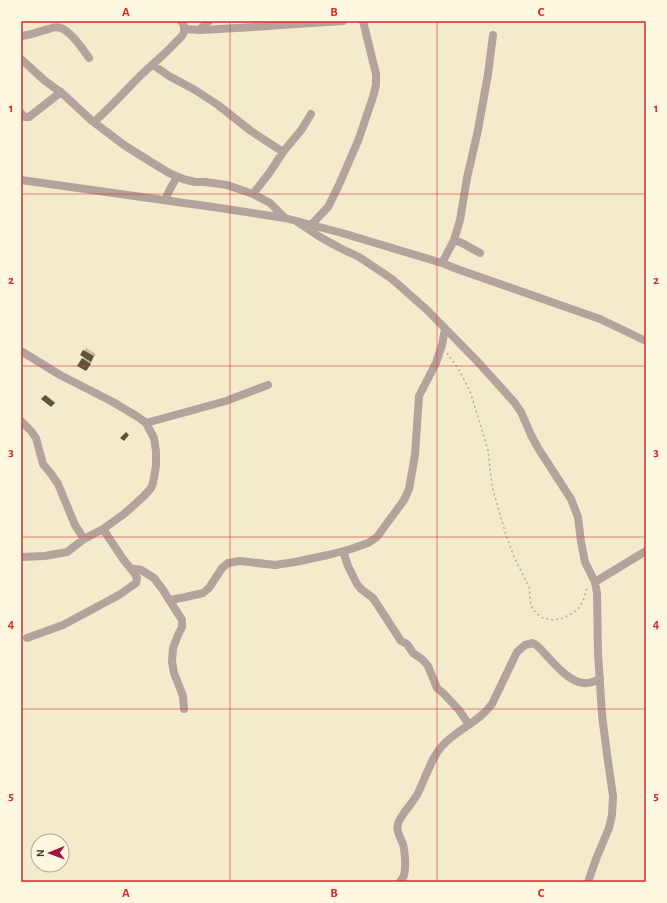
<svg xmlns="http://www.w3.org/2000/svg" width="667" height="903" font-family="'Alegreya Sans',sans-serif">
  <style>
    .shadow { fill: #0003 }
    .building { fill: #5e563c }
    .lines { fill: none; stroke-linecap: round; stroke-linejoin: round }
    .path { stroke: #b4ae95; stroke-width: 1.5; stroke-dasharray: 2 3; stroke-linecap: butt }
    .minor { stroke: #b4a39c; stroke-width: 8 }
    .grid { fill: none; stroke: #d62828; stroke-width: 1; stroke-opacity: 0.55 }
    .neatline { fill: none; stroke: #d62828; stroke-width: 1.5 }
    .grid-label { font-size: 13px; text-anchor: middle; font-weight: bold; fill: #d62828 }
  </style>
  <rect width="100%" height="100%" fill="#f3ebcc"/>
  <!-- shadow -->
  <path class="shadow" d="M86,348L96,354L91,361L92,362L86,370L83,359L85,357L81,355Z
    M46,395L55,402L51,406L43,399Z"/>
  <!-- building -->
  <path class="building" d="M83,350L94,356L91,362L80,355Z
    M82,358L91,364L86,371L77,366Z
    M45,395L55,403L51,407L41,399Z
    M126,432L129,435L124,441L120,438Z"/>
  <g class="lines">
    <!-- path -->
    <path class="path" d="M447,353L459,370L470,391L488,450L491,478L493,490L506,535L514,557L529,587L531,606L536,613L543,618L553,620L561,619L573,613L578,609L583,601L587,588"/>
    <!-- minor -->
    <path class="minor" d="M184,29L201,30L254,27L281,25L343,21
      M199,30L209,21
      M21,36C32,35 39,31 49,29C53,27 57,27 61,28C71,32 83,49 89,58
      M21,59L44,80L64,95L91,120L124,145L151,162L169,173L183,179L195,182H205L227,185L253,194L270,203L285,218
      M153,65L169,76L195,90L218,105L251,131L283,152
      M21,113L25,117H29L61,92
      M94,122C111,107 126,90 142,74C154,63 166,53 176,42C179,39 183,36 184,32C186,28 183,24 181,21
      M21,180L220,208L285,218L342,233L442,263L457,269L600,319L646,341
      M253,194L270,172L283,152L302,129L311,114
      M165,200L170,189L177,177
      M296,221L320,237L340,248L359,257L392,279L427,310L477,361L514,402L521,412L531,435L538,448L571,499L578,517L581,542L585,562L595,582L597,593L598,653L602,715L607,754L613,796L612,815L609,828L596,859L588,882
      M311,225L328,207L338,187L358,141L373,97L376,85V74L363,21
      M454,240L462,243L480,253
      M442,263L454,240L460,220L467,178L478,130L488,74L493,35
      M21,351L60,375L113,402L138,417L146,423L154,438L156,451V466L153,483L151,488L144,496L124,514L103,529L84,539L67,552L45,556L21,557
      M21,421L31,431L36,438L43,464L52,475L58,484L75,525L84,539
      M146,423L226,401L268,385
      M343,551L348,566L357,584L361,589L373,598L401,641L407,644L413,653L423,660L428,666L437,688L444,694L459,710L469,725
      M130,568L141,570L154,578L163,590L182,620V627L178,635L173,648L172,662L174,673L183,696L184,709
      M595,582L646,551
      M170,600L186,597L203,593L209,588L222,568L228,563L240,561L275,565L295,562L328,555L351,549L368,543L377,537L404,500L409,489L415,455L419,396L436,363L442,345L445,329
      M27,638L63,625L119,595L136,583L137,578L135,574L123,559L103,529
      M400,882C401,880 404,877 404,875C406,868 405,851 403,844C400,837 395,829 399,821C404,811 413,803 418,793C425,779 432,756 443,745C458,729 479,722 492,704L517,652L525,645L533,643C539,646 542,651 547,656C556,666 570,682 584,683C590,684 595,681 600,679"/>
  </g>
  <!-- grid -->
  <path class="grid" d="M230,21V882M437,21V882M21,194H646M21,366H646M21,537H646M21,709H646"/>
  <!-- border -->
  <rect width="667" height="903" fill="none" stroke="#fff8e0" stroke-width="44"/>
  <!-- north arrow -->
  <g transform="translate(50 853) rotate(269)"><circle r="19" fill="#fff8e0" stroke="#b1ab98"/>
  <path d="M0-3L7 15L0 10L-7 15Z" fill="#a61147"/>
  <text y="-6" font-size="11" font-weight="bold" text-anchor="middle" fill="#3c382c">N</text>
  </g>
  <rect x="22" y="22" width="623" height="859" class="neatline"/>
  <g class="grid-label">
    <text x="126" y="16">A</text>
    <text x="334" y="16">B</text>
    <text x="541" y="16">C</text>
    <text x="11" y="112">1</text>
    <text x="656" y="112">1</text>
    <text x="11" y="284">2</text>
    <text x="656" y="284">2</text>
    <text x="11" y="456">3</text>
    <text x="656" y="456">3</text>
    <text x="11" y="628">4</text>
    <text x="656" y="628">4</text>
    <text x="11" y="800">5</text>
    <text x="656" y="800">5</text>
    <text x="126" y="897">A</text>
    <text x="334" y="897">B</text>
    <text x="541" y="897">C</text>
  </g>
</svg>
